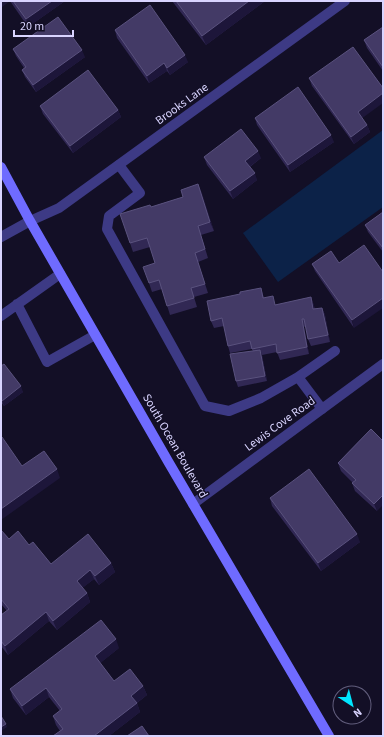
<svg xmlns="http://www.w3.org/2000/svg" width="384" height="737" font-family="'Source Sans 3',sans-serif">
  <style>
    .water { fill: #0c2248 }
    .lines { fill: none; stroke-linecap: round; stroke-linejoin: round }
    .service { stroke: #3d3a85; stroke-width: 10 }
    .minor { stroke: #3d3a85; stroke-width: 10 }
    .secondary { stroke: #6f6bff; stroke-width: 10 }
    .wall { fill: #312854 }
    .shaded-wall { fill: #1d163a }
    .building { fill: #433a66; stroke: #5a527e }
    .labels { text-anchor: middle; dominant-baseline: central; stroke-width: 3; stroke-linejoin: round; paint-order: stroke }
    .street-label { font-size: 12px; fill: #d9d4ff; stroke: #130f26 }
  </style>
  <rect width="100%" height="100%" fill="#130f26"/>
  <!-- water -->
  <path class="water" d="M383,130V207L278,282L243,233Z"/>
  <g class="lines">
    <!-- service -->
    <path class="service" d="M119,165L140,193L109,216L107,229L205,406L229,411L261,398L298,377L322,409
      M1,237L30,221
      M17,304L47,362L95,335
      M1,316L60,274
      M298,377L335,351"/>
    <!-- minor -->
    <path class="minor" d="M30,221L59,208L345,1
      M193,504L383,364"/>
    <!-- secondary -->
    <path class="secondary" d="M1,167L30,221L169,463L329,736"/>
  </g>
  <!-- wall -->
  <path class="wall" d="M10,1H65L28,27Z
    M172,1H265L206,45Z
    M383,27V71L367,48L364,40Z
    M115,30L188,62L170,75L167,71L149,83L117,38Z
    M13,49L85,57L36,92L25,77L22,70L24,68L16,56Z
    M309,78L362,118L367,125L370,132L354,144L312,86Z
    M40,106L118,110L121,117L73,153L43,114Z
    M255,118L334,142L290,172L257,125Z
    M204,157L261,158L250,167L257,180L233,199L207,165Z
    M198,184L214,231L201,235L208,258L198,262L208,293L194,297L197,307L170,315L162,289L152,292L149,283L155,263L150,247L133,252L130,243L151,207L183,197Z
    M383,212V252L368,232L365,225Z
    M331,251L354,328L315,271L312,264Z
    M261,288L264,298L276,305L311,297L315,309L322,308L325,315L330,342L311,346L308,339L306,326L304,327L309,354L280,360L277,352L262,355L267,381L238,387L236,381L253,351L252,349L230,353L228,346L224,326L214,328L211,321L240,294Z
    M1,366L23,392L4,406L1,402Z
    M371,429L377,511L355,491L352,483H353L341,471L338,463Z
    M270,498L360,542L321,571L272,506Z
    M1,530L9,539L29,545L51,564L111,563L115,572L99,585L94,579L82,588L87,593L90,602L57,630L49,621L8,655L1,646V615L7,611L1,604Z
    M119,648L100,663L114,681L143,686L147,695L137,703L140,712L109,736H53L60,731L56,725L53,716L60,711L49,697L26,715L13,698L10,689Z"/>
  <!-- shaded-wall -->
  <path class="shaded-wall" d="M1,1H10L1,8Z
    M52,1H65L28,27L26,19Z
    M249,1H265L206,45L202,36Z
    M82,50L85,57L36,92L33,85Z
    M185,55L188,62L170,75L167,68Z
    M164,63L167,71L149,83L147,76Z
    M383,93V103L361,119L358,112Z
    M118,110L121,117L73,153L70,146Z
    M367,125L370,132L354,144L351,137Z
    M331,135L334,142L290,172L288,165Z
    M258,151L261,158L248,168L245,161Z
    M255,173L257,180L233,199L230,191Z
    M198,184L202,193L214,231L210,222Z
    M311,297L314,305L316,317L313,309Z
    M383,298V308L354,328L352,320Z
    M322,308L325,315L330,342L328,335Z
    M302,319L304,327L309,354L307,347Z
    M260,350L262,355L267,381L265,376Z
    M21,386L23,392L4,406L2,401Z
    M57,469L60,478L1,520V509Z
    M383,495V505L377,511L374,504Z
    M357,534L360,542L321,571L318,563Z
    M111,563L115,572L99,585L95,576Z
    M90,570L94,579L80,590L77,581Z
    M87,593L90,602L57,630L53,621Z
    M46,612L49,621L8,655L5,646Z
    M116,639L119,648L98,665L95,656Z
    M143,686L147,695L134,705L131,696Z
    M46,688L49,697L26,715L22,706Z
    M137,703L140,712L109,736H94Z
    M6,724L7,727L1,731V727Z"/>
  <!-- building -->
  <path class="building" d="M13,1H52L26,19Z
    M176,1H249L202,36Z
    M150,5L185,55L167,68L164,63L147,76L115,30Z
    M58,17L82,50L33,85L22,70L26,67L13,49Z
    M383,27V67L364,40Z
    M353,47L383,88V93L358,112L367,125L351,137L309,78Z
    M88,70L118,110L70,146L40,106Z
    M298,87L331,135L288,165L255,118Z
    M241,129L258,151L245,161L255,173L230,191L204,157Z
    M198,184L210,222L198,226L205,249L195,253L205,284L191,288L194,298L167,306L159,280L149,283L143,267L155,263L147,238L130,243L120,214L150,205L151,207L183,197L181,190Z
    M383,212V248L365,225Z
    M364,245L383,272V298L352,320L312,264L331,251L339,263Z
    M261,288L263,298L273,296L275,305L311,297L313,309L322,308L328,335L308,339L304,319H302L307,347L277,353L276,344L252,349L250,341L228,346L222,318L211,321L207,301L240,294V292Z
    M260,350L265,376L236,381L230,354Z
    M4,364L21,386L2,401L1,399V366Z
    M371,429L383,441V495L374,504L352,483L356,480L338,463Z
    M2,437L22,466L44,451L57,469L1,509V438Z
    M309,469L357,534L318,563L270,498Z
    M1,530L9,539L18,531L29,545L33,542L51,564L88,534L111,563L95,576L90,570L77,581L87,593L53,621L46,612L5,646L1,641V615L9,609L1,599Z
    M101,620L116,639L95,656L114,681L130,669L143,686L131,696L137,703L94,736H53L63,729L53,716L62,709L46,688L22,706L10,689Z
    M1,716L6,724L1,727Z
    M142,726L149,736H127Z"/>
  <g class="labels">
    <!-- street labels -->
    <g class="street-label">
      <text transform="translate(182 104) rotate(-36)">Brooks Lane</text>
      <text transform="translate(280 424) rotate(-36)">Lewis Cove Road</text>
      <text transform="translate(175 446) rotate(60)">South Ocean Boulevard</text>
    </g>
  </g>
  <!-- border -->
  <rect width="384" height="737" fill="none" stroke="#d9d4ff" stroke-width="4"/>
  <!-- north arrow -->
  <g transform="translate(352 705) rotate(144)"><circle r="19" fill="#130f26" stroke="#625e7d"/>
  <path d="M0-3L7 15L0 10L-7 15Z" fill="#00e5ff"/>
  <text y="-6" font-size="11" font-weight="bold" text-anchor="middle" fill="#d9d4ff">N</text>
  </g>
  <!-- scale -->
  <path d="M14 30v6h59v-6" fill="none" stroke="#d9d4ff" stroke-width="2"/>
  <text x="20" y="30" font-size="12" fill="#d9d4ff" stroke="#130f26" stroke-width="3" paint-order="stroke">20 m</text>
</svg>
